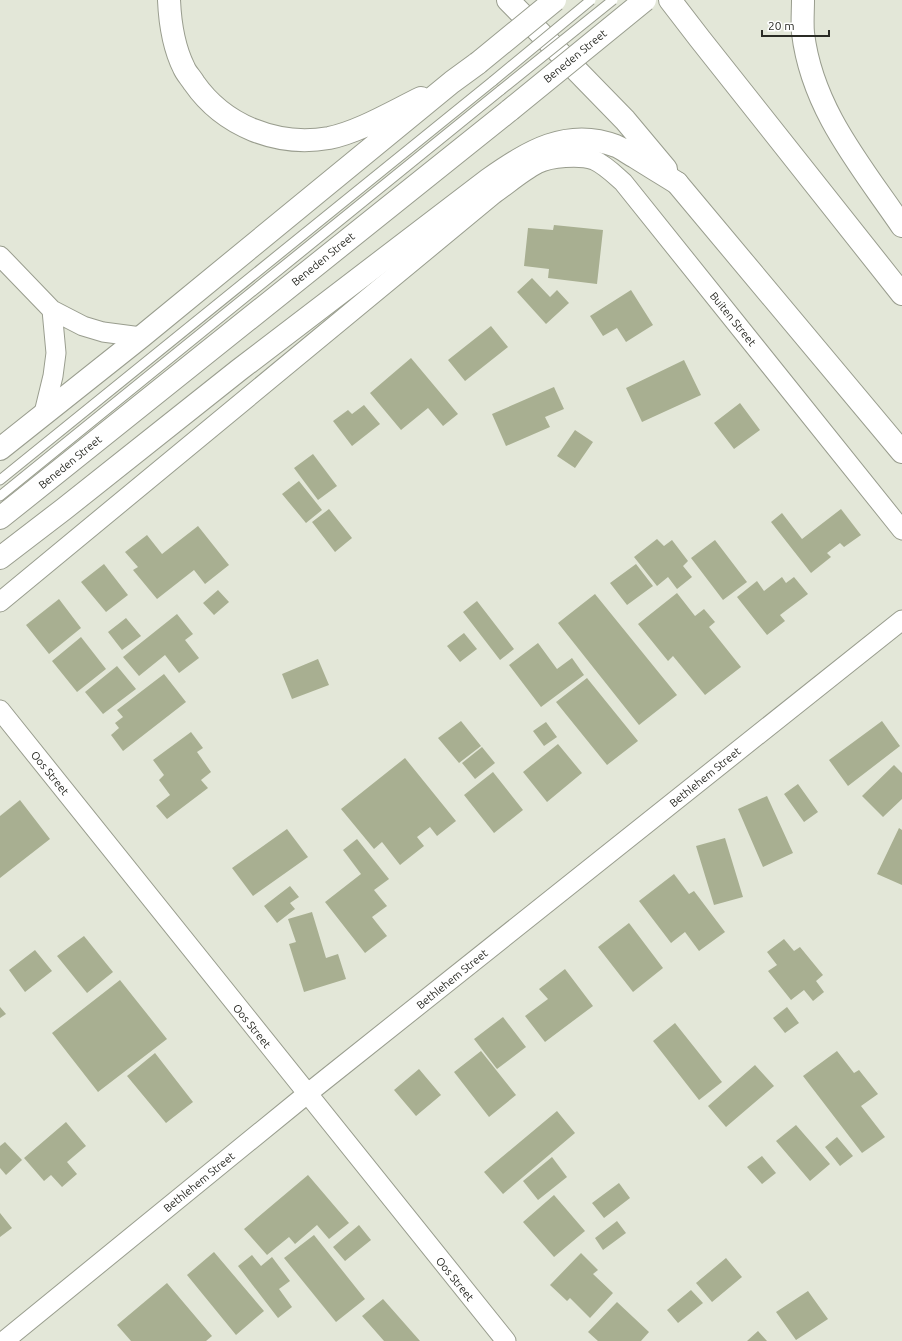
<svg xmlns="http://www.w3.org/2000/svg" width="902" height="1341" font-family="Ubuntu,sans-serif">
  <style>
    .building { fill: #a8af91 }
    .lines { fill: none; stroke-linecap: round; stroke-linejoin: round }
    .service-casing { stroke: #999d8e; stroke-width: 11 }
    .minor-casing { stroke: #999d8e; stroke-width: 21 }
    .tertiary-casing { stroke: #999d8e; stroke-width: 24 }
    .secondary-casing { stroke: #999d8e; stroke-width: 24 }
    .service { stroke: #fff; stroke-width: 9 }
    .minor { stroke: #fff; stroke-width: 19 }
    .tertiary { stroke: #fff; stroke-width: 22 }
    .secondary { stroke: #fff; stroke-width: 22 }
    .service-bridge-casing { stroke: #999d8e; stroke-width: 11; stroke-linecap: butt }
    .secondary-bridge-casing { stroke: #999d8e; stroke-width: 24; stroke-linecap: butt }
    .service-bridge { stroke: #fff; stroke-width: 9 }
    .secondary-bridge { stroke: #fff; stroke-width: 22 }
    .labels { text-anchor: middle; dominant-baseline: central; stroke-width: 3; stroke-linejoin: round; paint-order: stroke }
    .street-label { font-size: 11px; fill: #2a2b25; stroke: #fff }
  </style>
  <rect width="100%" height="100%" fill="#e3e7d8"/>
  <!-- building -->
  <path class="building" d="M554,225L603,230L597,284L548,278L549,269L524,266L528,228L553,230Z
    M532,278L550,297L557,290L569,303L546,324L517,292Z
    M631,290L653,325L626,342L617,328L603,336L590,316Z
    M491,326L508,347L465,381L448,360Z
    M411,358L458,414L443,426L428,408L401,430L370,393Z
    M684,360L701,395L642,422L626,388Z
    M554,387L564,409L545,417L550,427L506,446L492,414Z
    M740,403L760,430L734,449L714,423Z
    M364,405L380,424L352,446L333,421L348,410L352,414Z
    M575,430L593,442L575,468L557,456Z
    M313,454L337,486L318,500L294,468Z
    M299,481L322,510L306,523L282,494Z
    M329,509L352,538L335,552L312,522Z
    M841,509L861,535L844,547L840,543L827,553L831,557L811,573L771,522L782,513L802,539Z
    M198,526L229,565L205,584L194,570L157,599L133,570L138,567L125,552L147,535L162,554Z
    M657,539L664,546L672,540L688,561L683,566L692,577L677,589L668,577L657,586L634,557Z
    M715,540L747,582L723,600L691,558Z
    M104,564L128,595L106,612L81,582Z
    M636,564L653,586L627,605L610,583Z
    M782,577L786,583L794,577L808,594L780,615L785,621L767,635L737,597L757,581L764,591Z
    M218,590L229,602L214,615L203,603Z
    M677,593L695,616L704,609L715,622L709,627L741,667L705,695L673,656L668,661L638,624Z
    M595,594L677,695L639,725L558,623Z
    M59,599L81,628L49,654L26,625Z
    M477,601L514,649L500,660L463,612Z
    M177,614L193,634L185,640L199,658L179,673L165,655L139,676L123,657Z
    M126,618L141,636L122,650L108,632Z
    M464,633L477,649L460,662L447,646Z
    M81,637L106,669L77,692L52,661Z
    M538,643L557,669L572,658L584,675L541,707L509,665Z
    M318,659L329,685L292,699L282,674Z
    M117,666L136,689L103,714L85,692Z
    M164,674L186,702L123,751L111,735L119,728L115,723L123,717L117,710Z
    M587,678L638,741L607,765L556,702Z
    M461,721L481,746L459,763L438,738Z
    M882,721L900,746L848,786L829,760Z
    M546,722L557,737L544,746L533,731Z
    M191,732L203,748L197,752L211,772L201,780L208,788L167,819L156,806L170,795L159,780L164,775L153,760Z
    M558,744L582,773L547,802L523,772Z
    M482,747L495,763L475,779L462,763Z
    M405,758L456,821L437,836L430,827L417,837L424,846L400,865L382,842L374,849L341,809Z
    M894,765L902,773V799L883,817L862,796Z
    M493,772L523,810L494,833L464,795Z
    M798,784L818,812L804,822L784,794Z
    M767,796L793,853L763,867L738,809Z
    M20,800L50,839L0,878V816Z
    M899,828L902,830V885L877,874Z
    M287,829L308,857L253,896L232,868Z
    M725,838L743,897L714,905L696,846Z
    M357,839L389,879L374,890L387,906L372,917L387,936L365,953L325,902L361,874L343,850Z
    M674,874L689,894L694,891L725,932L699,951L685,932L671,943L639,901Z
    M290,886L299,897L290,903L295,909L277,923L264,906Z
    M312,912L326,958L338,954L346,979L304,992L289,944L296,942L288,919Z
    M629,923L663,968L633,992L598,947Z
    M84,936L113,972L87,993L57,956Z
    M784,939L794,951L800,947L823,975L816,981L824,992L813,1001L804,990L791,1000L768,971L777,965L767,952Z
    M35,950L52,971L25,992L9,970Z
    M565,969L593,1006L545,1042L525,1016L548,999L539,989Z
    M120,980L167,1039L98,1092L52,1033Z
    M0,1007L6,1014L0,1018Z
    M787,1007L799,1023L785,1033L773,1018Z
    M503,1017L526,1047L497,1069L474,1039Z
    M675,1023L722,1082L699,1100L653,1041Z
    M481,1051L516,1095L489,1117L454,1072Z
    M837,1051L854,1073L859,1070L878,1094L861,1106L885,1137L862,1153L803,1076Z
    M155,1053L193,1102L166,1123L127,1076Z
    M755,1065L774,1086L726,1127L708,1106Z
    M419,1069L441,1095L416,1116L394,1090Z
    M557,1111L575,1133L503,1194L484,1172Z
    M66,1122L86,1146L67,1162L77,1174L62,1187L51,1175L44,1181L24,1158Z
    M796,1125L830,1164L810,1181L776,1141Z
    M837,1137L853,1156L840,1166L825,1147Z
    M5,1142L22,1160L6,1175L0,1168V1146Z
    M762,1156L776,1173L762,1184L747,1167Z
    M552,1157L567,1177L538,1200L523,1181Z
    M308,1175L349,1223L329,1239L317,1225L295,1244L289,1237L267,1255L244,1229Z
    M619,1183L630,1198L604,1218L592,1203Z
    M554,1195L585,1231L554,1257L523,1222Z
    M0,1213L12,1228L0,1237Z
    M617,1221L626,1233L603,1250L595,1238Z
    M359,1225L371,1240L345,1261L333,1247Z
    M314,1235L365,1299L336,1322L284,1258Z
    M214,1252L264,1311L236,1335L187,1275Z
    M581,1253L598,1270L593,1274L613,1293L590,1318L570,1298L567,1301L550,1285Z
    M252,1255L261,1266L272,1257L290,1281L279,1289L292,1307L278,1318L238,1266Z
    M726,1258L742,1277L712,1302L696,1283Z
    M167,1283L212,1336L206,1341H131L117,1325Z
    M691,1290L703,1303L678,1323L667,1310Z
    M808,1291L828,1319L796,1340L776,1312Z
    M383,1299L420,1341H384L362,1316Z
    M617,1302L649,1332L641,1341H598L588,1332Z
    M758,1331L767,1341H747Z"/>
  <g class="lines">
    <!-- service casing -->
    <g class="service-casing">
      <path id="service" d="M0,480L493,81
        M0,496L501,90"/>
    </g>
    <!-- minor casing -->
    <g class="minor-casing">
      <path id="minor" d="M0,256L52,310L83,326L103,332L141,337
        M44,413L53,376L56,353L52,310
        M0,602L494,194C507,185 523,171 537,164C550,157 580,155 594,160C605,165 614,174 623,182L902,530
        M0,710L506,1341
        M4,1341L307,1094L902,620"/>
    </g>
    <!-- tertiary casing -->
    <g class="tertiary-casing">
      <path id="tertiary" d="M677,183L902,452"/>
    </g>
    <!-- secondary casing -->
    <g class="secondary-casing">
      <path id="secondary" d="M169,0C170,23 173,46 184,68C186,73 191,78 194,83C224,126 277,147 329,138C359,132 394,111 421,98
        M508,0L625,120L666,169
        M670,0L700,39L902,294
        M803,0C803,11 802,23 803,33C812,109 861,166 902,226
        M0,449L141,337L452,82L478,63
        M0,518L510,110
        M0,558L64,509L239,370L489,179C528,152 567,127 616,146C623,149 629,154 635,157C649,166 663,174 677,183"/>
    </g>
    <!-- service -->
    <use href="#service" class="service"/>
    <!-- minor -->
    <use href="#minor" class="minor"/>
    <!-- tertiary -->
    <use href="#tertiary" class="tertiary"/>
    <!-- secondary -->
    <use href="#secondary" class="secondary"/>
    <!-- service-bridge casing -->
    <g class="service-bridge-casing">
      <path id="service-bridge" d="M493,81L591,0
        M501,90L613,0"/>
    </g>
    <!-- secondary-bridge casing -->
    <g class="secondary-bridge-casing">
      <path id="secondary-bridge" d="M478,63L555,0
        M510,110L645,0"/>
    </g>
    <!-- service-bridge -->
    <use href="#service-bridge" class="service-bridge"/>
    <!-- secondary-bridge -->
    <use href="#secondary-bridge" class="secondary-bridge"/>
  </g>
  <g class="labels">
    <!-- street labels -->
    <g class="street-label">
      <text transform="translate(575 56) rotate(-39)">Beneden Street</text>
      <text transform="translate(323 259) rotate(-39)">Beneden Street</text>
      <text transform="translate(733 319) rotate(51)">Buiten Street</text>
      <text transform="translate(70 462) rotate(-39)">Beneden Street</text>
      <text transform="translate(50 773) rotate(51)">Oos Street</text>
      <text transform="translate(705 777) rotate(-39)">Bethlehem Street</text>
      <text transform="translate(452 979) rotate(-39)">Bethlehem Street</text>
      <text transform="translate(252 1026) rotate(51)">Oos Street</text>
      <text transform="translate(199 1182) rotate(-39)">Bethlehem Street</text>
      <text transform="translate(455 1279) rotate(51)">Oos Street</text>
    </g>
  </g>
  <!-- scale -->
  <path d="M762 30v6h67v-6" fill="none" stroke="#2a2b25" stroke-width="2"/>
  <text x="768" y="30" font-size="12" fill="#2a2b25" stroke="#ffffff" stroke-width="3" paint-order="stroke">20 m</text>
</svg>
